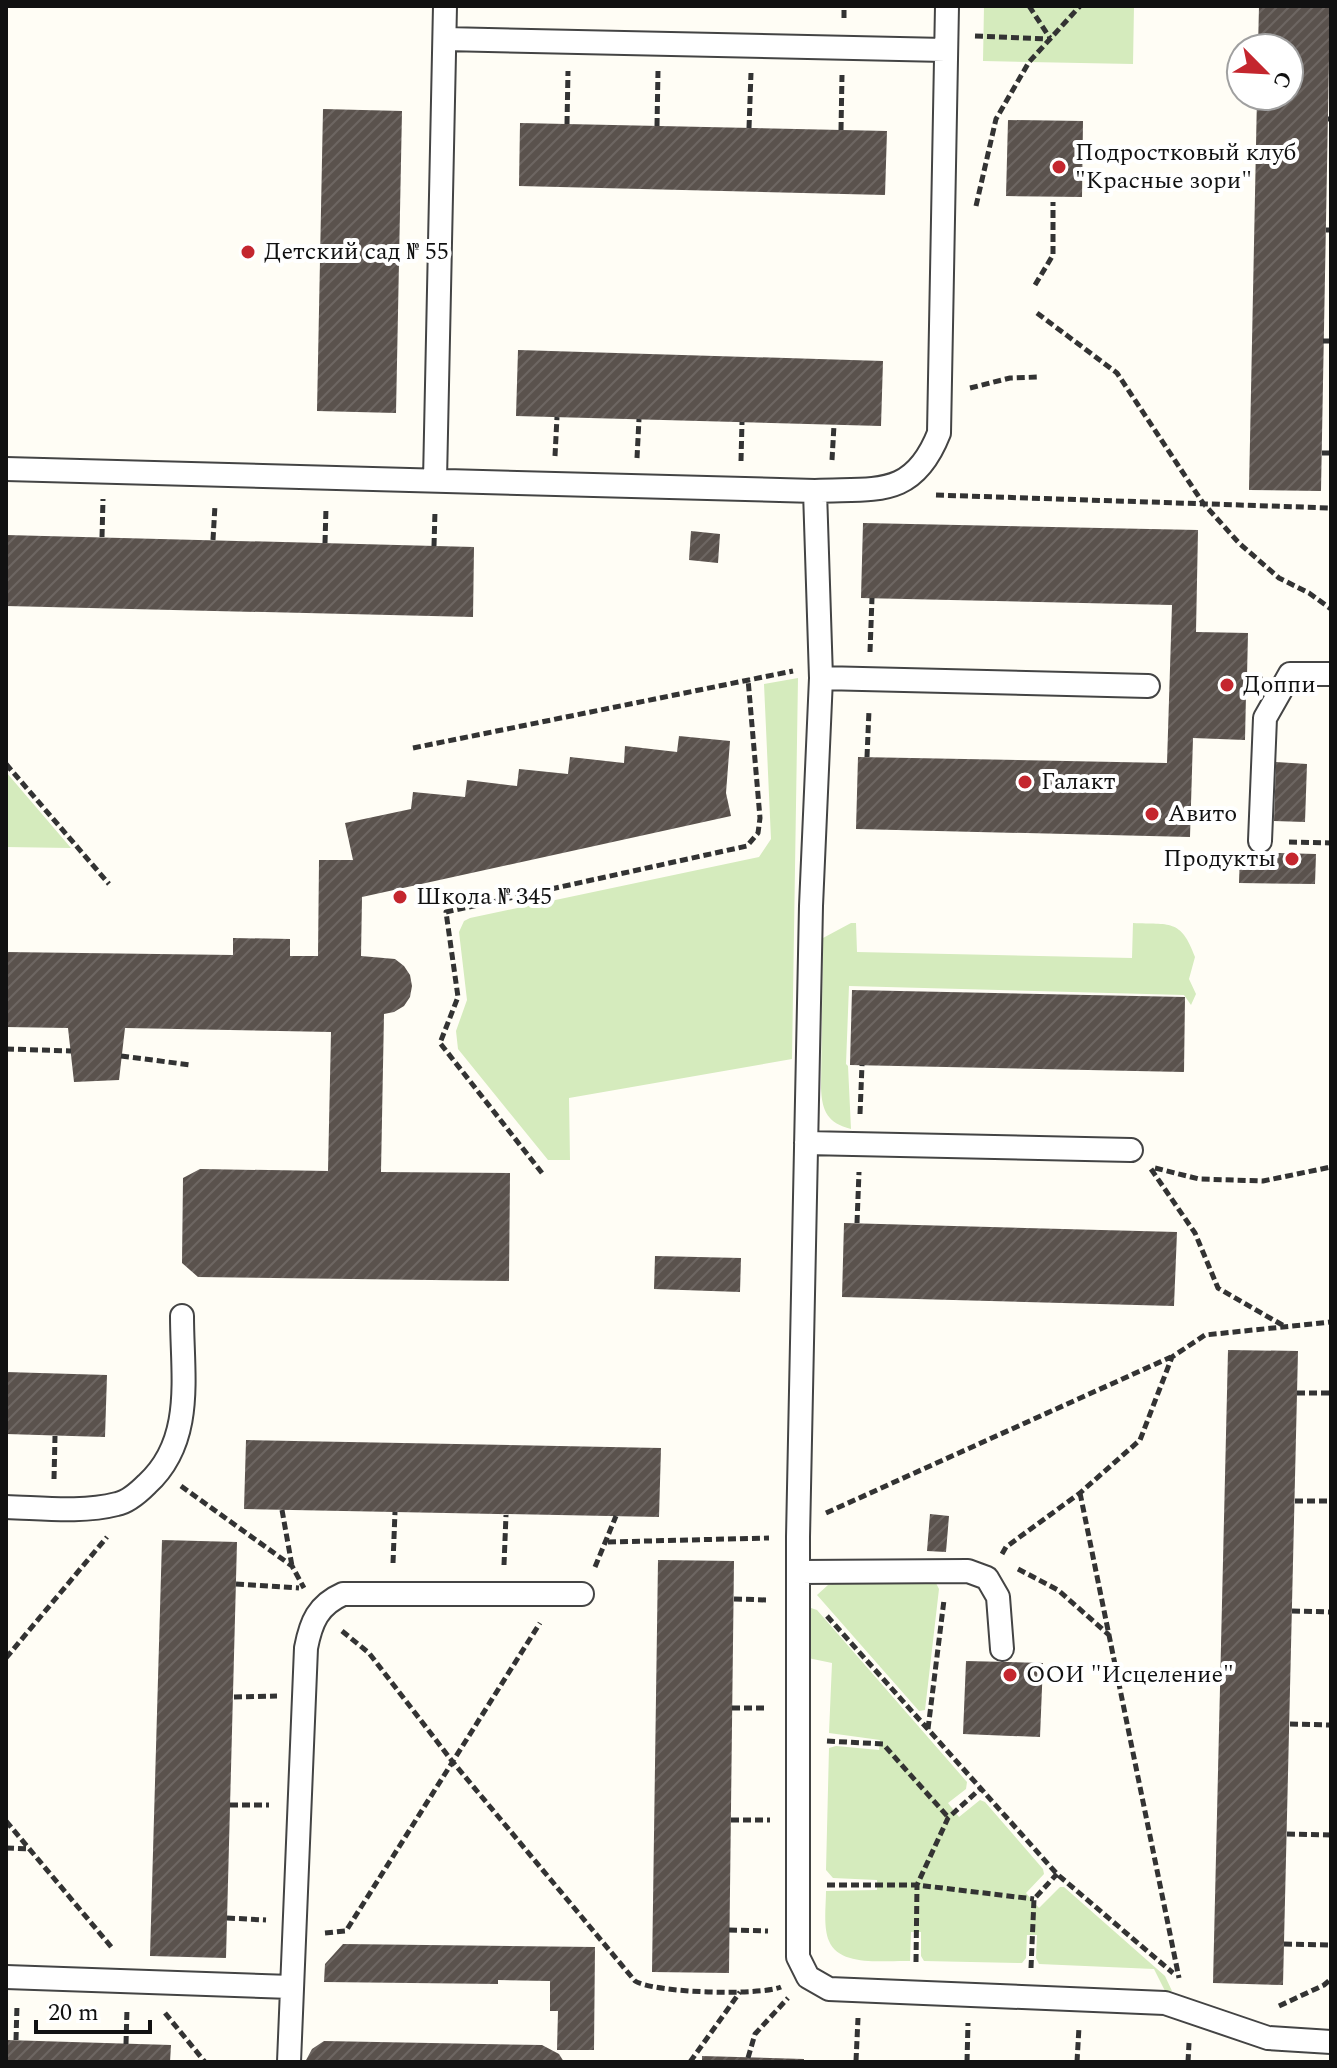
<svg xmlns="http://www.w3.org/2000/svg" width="1337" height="2068" font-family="Spectral,serif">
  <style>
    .grass { fill: #d5ebbd }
    .building { fill: url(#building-hatch) }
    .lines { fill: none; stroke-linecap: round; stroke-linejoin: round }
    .service-casing { stroke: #444; stroke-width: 26 }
    .path { stroke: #333; stroke-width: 5; stroke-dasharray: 8 4; stroke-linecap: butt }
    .service { stroke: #fff; stroke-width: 22 }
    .poi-dot { fill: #c4262e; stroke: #fff; stroke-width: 3 }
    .labels { text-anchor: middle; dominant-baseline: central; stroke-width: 8; stroke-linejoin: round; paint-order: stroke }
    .poi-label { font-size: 24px; fill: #111; stroke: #fff; text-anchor: start }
  </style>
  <defs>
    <pattern id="building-hatch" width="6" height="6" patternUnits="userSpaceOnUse" patternTransform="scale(2)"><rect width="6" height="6" fill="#5a524d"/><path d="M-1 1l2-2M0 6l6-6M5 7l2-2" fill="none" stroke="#6d6662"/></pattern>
  </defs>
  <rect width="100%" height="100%" fill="#fffdf5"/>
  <!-- grass -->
  <path class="grass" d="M984,6H1134L1133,64L983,61Z
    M798,678L792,1059L569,1098L570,1160H548L458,1049L456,1031L467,1000L459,932L464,921L470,918L759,857L771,839L764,684Z
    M6,772L71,848L6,847Z
    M851,923H856L857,952L1132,958L1133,923C1169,925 1181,918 1195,957L1189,979L1196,994L1191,1005L1184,995L849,986L846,1064L848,1066L851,1129C828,1123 822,1112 821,1088L823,938Z
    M836,1583H936L939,1589L925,1710L919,1711L817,1595L828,1585Z
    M811,1608L817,1610L967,1782L966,1789L948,1803L959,1817L980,1800L985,1802L1043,1869L1044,1874L1026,1893L1039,1908L1060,1887H1064L1165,1976L1172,1991H1165L1154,1969L1039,1964L1036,1958L1037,1935H1027L1026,1958L1022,1963L924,1961L921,1956V1932H911L910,1961C887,1960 840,1968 829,1941C823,1927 826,1906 826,1891L877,1890V1880L833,1878L826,1870L829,1748L836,1746L879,1750L880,1740L829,1733L832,1663L808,1658Z"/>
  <!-- building -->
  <path class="building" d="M1259,6H1330L1321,491L1249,490L1257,96H1289V48H1258Z
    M323,109L402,111L396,413L317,411Z
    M1008,120L1083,121L1082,197L1006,196Z
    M520,123L887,131L885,195L519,186Z
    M518,350L883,361L881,426L516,416Z
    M863,523L1198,530L1196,632L1248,633L1247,676H1263L1262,694H1246L1245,740L1193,738L1190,837L856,829L858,757L1167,763L1172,605L861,598Z
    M691,531L720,534L718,563L689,560Z
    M6,535L474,547L473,617L6,606Z
    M679,736L730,741L726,793L731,816L362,897L361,956L395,959L404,966L410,975L412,986L410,997L404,1006L394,1012L384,1014L381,1172L510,1173L509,1281L198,1277L182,1263L183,1178L200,1169L328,1171L331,1032L125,1028L119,1080L74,1082L68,1028L6,1027V952L233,955V938L290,939V956H318L319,860H353L345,823L411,809L413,792L465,797L467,780L517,786L519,769L568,774L570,757L624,763L625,746L677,752Z
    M1276,762L1307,764L1305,822L1274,821Z
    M1240,852L1316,854L1315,884L1239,883Z
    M852,990L1185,997L1184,1072L850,1065Z
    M844,1223L1177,1232L1174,1306L842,1297Z
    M655,1256L741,1258L740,1292L654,1289Z
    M1228,1350L1298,1351L1283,1985L1213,1983Z
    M6,1372L107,1375L105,1437L6,1434Z
    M246,1440L661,1448L659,1517L244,1509Z
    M930,1514L949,1516L946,1552L927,1551Z
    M162,1540L237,1542L226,1958L150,1956Z
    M658,1560L734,1561L729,1973L652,1972Z
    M966,1661L1043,1663L1040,1737L963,1734Z
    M343,1944L595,1947L594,2050H557L558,2011H550V1981L498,1980V1984L324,1982L325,1964Z
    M6,2040L171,2045L170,2062H6Z
    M324,2041L542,2045L559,2054L564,2062H305L312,2049Z
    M702,2056L804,2059V2062H702Z"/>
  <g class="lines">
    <!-- service casing -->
    <g class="service-casing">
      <path id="service" d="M445,39L945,50
        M6,469L815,491C876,488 913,499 939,433L947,6
        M435,480L445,6
        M815,491L821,678L811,906L798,1537V1957L808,1977L829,1989L1165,2003L1268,2038L1331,2042
        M821,678L1148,686
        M1260,841L1265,718L1290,674H1331
        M806,1143L1131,1150
        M6,1507C42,1508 82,1513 117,1504C128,1502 139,1492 147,1484C195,1440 182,1375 182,1316
        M799,1572L968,1571L987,1578L998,1597L1002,1649
        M6,1977L291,1987
        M289,2062L306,1648C311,1622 318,1605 343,1594H582"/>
    </g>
    <!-- path -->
    <path class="path" d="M1029,6L1050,38
      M1330,8H1331
      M844,18V6
      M975,36L1049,39
      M1328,119H1331
      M567,124L568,71
      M657,126L658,71
      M749,128L751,73
      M841,130L842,75
      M976,206L996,119L1029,62L1080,6
      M1326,230H1331
      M1035,285L1053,255V202
      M1037,313L1117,373L1203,503L1239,543L1279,578L1309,593L1331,609
      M1323,341H1331
      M970,388L1010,378L1040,377
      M1322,453H1331
      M555,456L557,417
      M637,458L639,419
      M832,460L834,425
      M741,461L742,422
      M936,495L1331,508
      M102,537L103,499
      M213,540L215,505
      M325,543L326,508
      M434,546L435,511
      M870,652L872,598
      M413,748L793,671
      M867,757L869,710
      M6,764L109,884
      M1289,842L1331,843
      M6,1049L71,1051
      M121,1056L191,1065
      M860,1114L862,1065
      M1155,1168L1199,1179L1263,1181L1331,1167
      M1151,1169L1195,1233L1218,1288L1284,1326
      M542,1173L440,1043L458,997L446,912L747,846L758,833L760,818L748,679
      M857,1223L859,1172
      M1297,1393H1331
      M54,1479L55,1436
      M181,1486L292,1566L304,1588
      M1080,1493L1179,1978
      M1295,1501H1331
      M282,1510L292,1566
      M826,1513L1171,1357
      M608,1542L769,1538
      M1002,1554L1006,1547L1080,1493L1140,1440L1172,1357L1205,1335L1331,1322
      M393,1563L395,1512
      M504,1565L506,1515
      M595,1567L616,1516
      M1018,1569L1058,1590L1109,1635
      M236,1584L299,1588
      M734,1599L768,1600
      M1292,1611L1331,1612
      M827,1616L1057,1874L1173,1973
      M342,1631L369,1653L452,1761L635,1981C654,1993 759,1996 781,1987
      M6,1658L107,1537
      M234,1697L277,1696
      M732,1708H767
      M1290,1724L1331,1725
      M928,1729L944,1600
      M827,1741L883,1744L948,1817
      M230,1805H269
      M731,1820H770
      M6,1821L113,1949
      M1287,1834L1331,1835
      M6,1848L29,1849
      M827,1885H917L1034,1899
      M227,1918L266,1920
      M729,1930L768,1931
      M325,1933L346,1931L540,1623
      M1284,1944L1331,1945
      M916,1962L917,1885L948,1818L981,1788
      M1031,1968L1034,1899L1057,1874
      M1279,2006L1324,1985L1331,1979
      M165,2013L205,2062
      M16,2040L17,2005
      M126,2044L127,2009
      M748,2058L755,2034L788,1998
      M856,2061L858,2018
      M690,2062L740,1992
      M967,2062L968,2023
      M1077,2062L1079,2027
      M1188,2062L1189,2043"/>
    <!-- service -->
    <use href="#service" class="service"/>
  </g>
  <!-- markers -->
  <g class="poi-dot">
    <circle cx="1059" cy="167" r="8"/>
    <circle cx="248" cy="252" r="8"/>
    <circle cx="1227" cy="685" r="8"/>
    <circle cx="1025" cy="782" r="8"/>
    <circle cx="1152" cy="814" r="8"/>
    <circle cx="1292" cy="859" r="8"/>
    <circle cx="400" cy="897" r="8"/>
    <circle cx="1010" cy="1675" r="8"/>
  </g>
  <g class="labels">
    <!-- poi labels -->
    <g class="poi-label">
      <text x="1075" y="153">Подростковый клуб<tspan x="1075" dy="28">"Красные зори"</tspan></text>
      <text x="264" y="252">Детский сад № 55</text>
      <text x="1243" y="685">Доппи</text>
      <text x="1041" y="782">Галакт</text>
      <text x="1168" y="814">Авито</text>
      <text x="1276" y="859" text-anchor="end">Продукты</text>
      <text x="416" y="897">Школа № 345</text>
      <text x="1026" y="1675">ООИ "Исцеление"</text>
    </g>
  </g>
  <!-- border -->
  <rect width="1337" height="2068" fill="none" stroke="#111111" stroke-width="16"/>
  <!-- north arrow -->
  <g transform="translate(1265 72) rotate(114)"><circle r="38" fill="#ffffff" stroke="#a0a0a0" stroke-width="2"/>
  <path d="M0-6L14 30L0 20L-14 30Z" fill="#c4262e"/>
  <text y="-12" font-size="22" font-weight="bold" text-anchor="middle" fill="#111111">С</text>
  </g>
  <!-- scale -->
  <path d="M36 2020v12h114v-12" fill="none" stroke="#111111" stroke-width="4"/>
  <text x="48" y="2020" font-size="24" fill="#111111" stroke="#ffffff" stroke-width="6" paint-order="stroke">20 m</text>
</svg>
